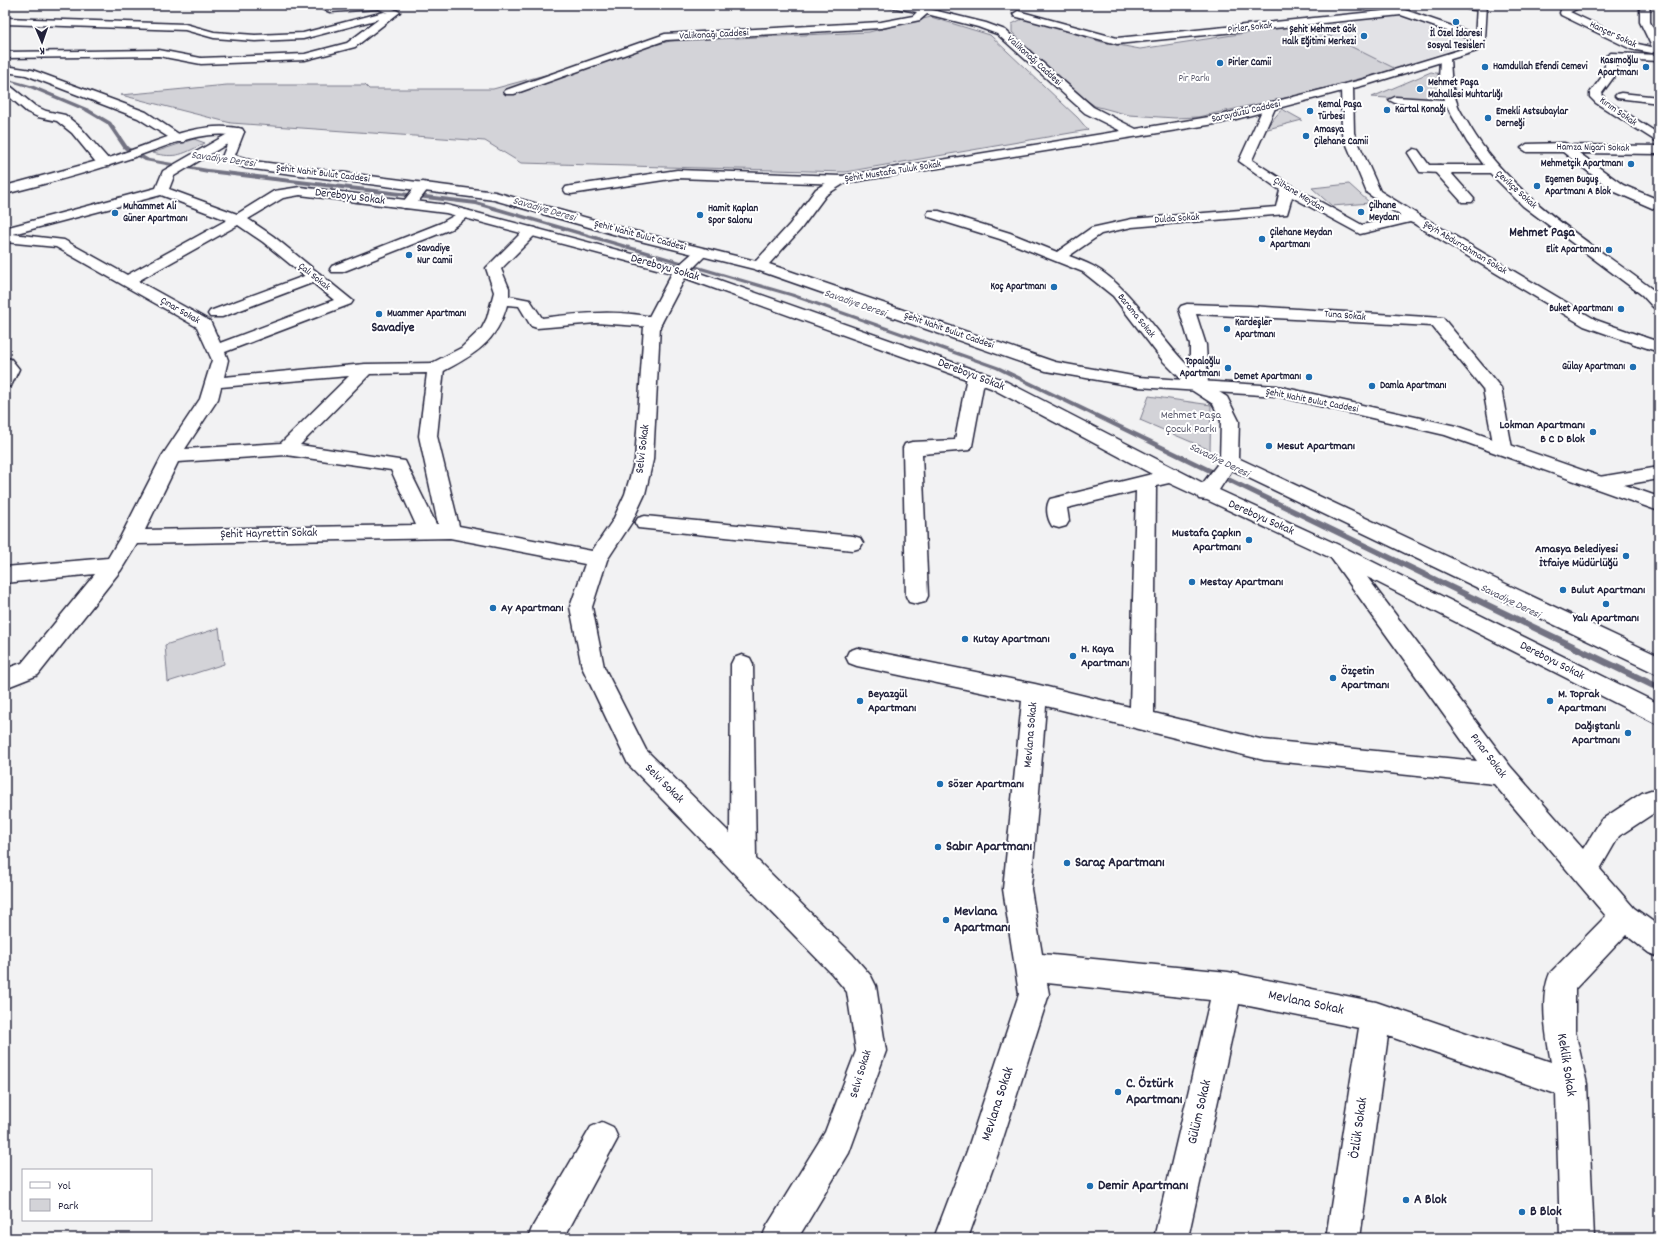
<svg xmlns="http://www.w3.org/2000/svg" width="1664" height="1243" font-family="Dekko,sans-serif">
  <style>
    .built { fill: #e2e2e6 }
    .green { fill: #d3d3d8; stroke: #7a7a8a }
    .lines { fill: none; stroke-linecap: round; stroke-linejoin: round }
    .stream { fill: #727282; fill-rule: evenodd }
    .pedestrian-casing { stroke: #22223b; stroke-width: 3 }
    .minor-casing { stroke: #22223b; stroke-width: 3 }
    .tertiary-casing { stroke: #22223b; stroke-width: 3 }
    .primary-casing { stroke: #22223b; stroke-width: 3 }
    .pedestrian { fill: #fff; fill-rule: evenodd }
    .minor { fill: #fff; fill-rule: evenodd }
    .tertiary { fill: #fff; fill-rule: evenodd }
    .primary { fill: #fff; fill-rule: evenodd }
    .poi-dot { fill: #1f6fb2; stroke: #fff; stroke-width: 1.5 }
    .labels { text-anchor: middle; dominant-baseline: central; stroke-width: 4; stroke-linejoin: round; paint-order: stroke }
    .far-street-label { font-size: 10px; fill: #22223b; stroke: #fff }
    .far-poi-label { font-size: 10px; font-weight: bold; fill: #22223b; stroke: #fff; text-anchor: start }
    .far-park-label { font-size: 10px; fill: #57576a; stroke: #fff }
    .far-water-label { font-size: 11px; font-style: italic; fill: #58586b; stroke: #fff }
    .street-label { font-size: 12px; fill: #22223b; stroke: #fff }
    .park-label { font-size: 12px; fill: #57576a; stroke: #fff }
    .poi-label { font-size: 12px; font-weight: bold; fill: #22223b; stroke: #fff; text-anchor: start }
    .far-district-label { font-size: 13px; font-weight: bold; fill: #22223b; stroke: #fff }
    .near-poi-label { font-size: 14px; font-weight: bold; fill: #22223b; stroke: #fff; text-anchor: start }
    .near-street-label { font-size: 14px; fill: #22223b; stroke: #fff }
  </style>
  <rect width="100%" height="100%" fill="#f2f2f3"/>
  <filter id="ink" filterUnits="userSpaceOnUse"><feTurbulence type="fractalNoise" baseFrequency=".025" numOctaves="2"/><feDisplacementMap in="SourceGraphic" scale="8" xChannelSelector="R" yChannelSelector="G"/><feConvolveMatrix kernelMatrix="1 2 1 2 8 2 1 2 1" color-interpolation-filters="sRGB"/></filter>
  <g filter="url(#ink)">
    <!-- built -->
    <path class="built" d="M1391,14L1471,42L1396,69L1306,24Z"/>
    <!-- green -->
    <path class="green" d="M931,17L990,35L1078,118L1088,130L845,172L521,163L485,141L231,123L121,95L227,85H365L369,89H493L670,41L869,32Z
      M1024,18L1102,42L1140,49L1306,24L1396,69L1299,95L1198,117L1175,118L1129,115L1095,106L1070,89L1012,32V24Z
      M1431,72L1441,74L1447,102L1372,97Z
      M1282,109L1302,120L1264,130Z
      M194,139L205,143C183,154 177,159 152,153Z
      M1349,184L1370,203L1332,206L1312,188Z
      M1149,396L1211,405L1210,450L1140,420Z
      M219,628L224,664L168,682L165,645Z"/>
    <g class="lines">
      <!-- stream -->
      <path class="stream" d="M5,78L34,86L89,109L111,122L128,147L149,159L208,169L476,201L794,294L1000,367L1659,684V692L996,369L790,296L476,205L208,173L145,161L124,149L107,124L85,111L30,88L5,80Z"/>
      <!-- pedestrian casing -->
      <g class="pedestrian-casing">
        <path id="pedestrian" d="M1414,149L1418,150L1429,165H1440L1447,169L1440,173L1420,172L1408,153Z
          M423,182L428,183L430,186L428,189L413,208H403L401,205L403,202L418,183Z
          M464,210L469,211L471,214L451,229L342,272H332L330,269L332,266L441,223Z
          M1421,218L1426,219L1596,320L1644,337L1646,340L1644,343L1638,345L1584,326L1416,225L1414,222L1416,219Z
          M531,227L536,228L538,231L536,234L501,269L509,288V296L530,300L542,318C580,313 622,309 660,319L662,322L660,325L654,327L596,323L537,328L531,326L519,306L507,305C497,342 474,355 442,372L436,373L430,372L428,368L430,364L461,348L482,328L487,318L494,292L486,268L526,228Z
          M315,272L320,274L323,277L320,280L222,317H210L208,314L210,311Z
          M976,371L982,372L985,376L972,446L970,450L922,454L928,596L925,602L917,604L909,602L906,596L903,448L905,444L912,442L955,440L967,376L970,372Z
          M645,516L853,536L860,538L863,543L860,548L853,550L638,528L635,523L638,518Z
          M602,1122L613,1127L618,1138L564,1238H528L533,1226L591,1127Z"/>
      </g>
      <!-- minor casing -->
      <g class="minor-casing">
        <path id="minor" d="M313,5H386L400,12L355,47L305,60L201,64L159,56L5,58V52L159,50L201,58L305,54L347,43L379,19L303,39L255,41L214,38L185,30L5,24V18L185,24L214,32L255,35L303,33L384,12L388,13L379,9L330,12Z
          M925,5H936L928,13H922L920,11Z
          M1459,5H1485L1486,7C1481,12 1464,10 1459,5Z
          M1569,5H1586L1570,12L1638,44L1656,48L1657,50L1652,53L1631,49L1561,15L1560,13L1562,7Z
          M1402,9L1484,37L1485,39L1480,42L1476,41L1401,15L1117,44L1014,16L1013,14L1018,11L1117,38Z
          M1611,53L1659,55V61L1616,59V74L1602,93L1604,99L1659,134V143L1596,103L1590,97V93L1604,74L1606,56Z
          M1445,55L1450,58C1451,74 1451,88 1457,103C1459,111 1466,119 1470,127C1511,196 1589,241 1652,289L1659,295V309L1653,307L1642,295L1523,206L1490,173H1451L1474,199L1472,202H1462L1435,172L1433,169L1435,166L1440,165H1484L1467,142L1447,107L1395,103L1389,100L1395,97L1444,100L1439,80L1440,58Z
          M5,66L32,70L146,112L186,139L184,142H176L138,118L26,75L5,72Z
          M5,84L9,85L35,106L46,111L65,115L80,127L109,160L110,163L109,166H99L72,133L57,121L38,117L27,112L5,93Z
          M1347,84L1353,87L1354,133L1380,191L1425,219L1427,222L1425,225L1420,226L1410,222L1360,234L1292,197L1287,214L1132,227L1101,234L1069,256C1077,259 1085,262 1093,266C1129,285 1160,339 1190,368V345L1179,309L1181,306L1187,304L1250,306L1443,318L1501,388L1512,448L1510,452L1503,454L1496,452L1494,448L1483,389L1432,326L1196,314L1206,345L1208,385L1227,397L1239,421L1238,458L1659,656V675L1232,470L1219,490L1343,547L1659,704V725L1367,577L1510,766L1583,849L1601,820L1642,793L1651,790L1659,791V813H1654L1619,836L1600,869L1634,908L1659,926V957L1649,953L1626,935L1575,989V1031L1587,1084L1594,1238H1560L1556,1094L1388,1036L1360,1238H1326L1359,1028L1239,1004L1188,1238H1154L1210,1000L1047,983L1049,994L999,1151L968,1238H934L967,1151L1019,994L1003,889L1022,701L857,666L849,663L846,657L849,651L857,648L1035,684L1130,707L1136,491L1067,508L1069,521L1066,526L1059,528L1052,526C1047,518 1045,507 1050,499L1152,474L991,388L685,278L660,326L653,460L645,494L632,522L607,560L592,607L604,667L646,750L730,833L731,664L734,658L742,655L750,658L753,664L756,859L852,954L871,976L876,986L886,1051L849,1153L798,1238H762L767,1226L825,1132L856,1051L847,992L832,974L628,764L582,667L570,607L585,564L450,538L137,544L121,570L38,675L5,688V669L22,663L95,574L5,583V567L108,558L121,536L162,456L200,399L212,360L197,327L56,247L5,242V228L156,188L163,171L238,128L242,129L244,132L242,135L174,176L169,189L237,214L274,191L300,187L447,205L678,266L697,249H707L709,252L691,270L1003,380L1203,483L1220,461L1221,421L1213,404L1193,391L1163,361L1113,296L1083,272L1000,239L929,217L927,214L929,211H939L1010,233L1057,252L1091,228L1132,219L1276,207L1280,190L1239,161L1264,106L1270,102L1276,106L1252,160L1292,186L1362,225L1401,216L1367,193L1342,133L1341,87ZM161,195L227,220L127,275L64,240L13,234ZM300,195L446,213L672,273L644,326L635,460L625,494L613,520L592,551L459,526L437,436L444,368L442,364L436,363L365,364L224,377L228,360L225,352L351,304L353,301L273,236L248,219L283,198ZM238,225L263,242L334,300L220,343L210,321L138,281ZM427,373L419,436L438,524H436L405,461L300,445L370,374ZM349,376L281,443L185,449L218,399L221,387ZM286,455L391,470L416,525L145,530L178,462ZM1169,483L1197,496L1199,499L1207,500L1331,558L1477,761L1264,740L1154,713L1156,486ZM1046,706L1264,760L1494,784L1606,916L1550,973C1539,998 1546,1035 1551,1062L1376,1002L1228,972L1042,954L1031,889Z
          M1621,93L1659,97V103L1617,98L1615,96L1617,94Z
          M1564,143L1569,145L1659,146V154L1579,153L1623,185L1659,200V211L1613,191L1563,152H1527L1521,148L1527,144Z
          M677,170L841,176L846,177L848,180L846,183L841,184L677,178L571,194L566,193L564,190L566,187L571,186Z
          M1638,335L1659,342V352L1632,343L1630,340L1632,337Z
          M5,358L11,359L19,369L11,386L5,387Z
          M1659,467V479L1599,489L1592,487L1589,483L1592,479L1599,477Z"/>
      </g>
      <!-- tertiary casing -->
      <g class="tertiary-casing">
        <path id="tertiary" d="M888,5H909L925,8L986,23L1005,30L1093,107L1136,129L1221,115L1361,80L1469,47L1475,39L1477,5H1487L1485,39L1477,51L1369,84L1221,123L845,183L826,195L800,230L769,264L1055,362L1138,377L1277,386L1456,426L1659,497V511L1445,435L1277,396L1138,387L1046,371L754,269L620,236L494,200L246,168L223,160L222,157L231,135C194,131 156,151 122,161C84,174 44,184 5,194V186C41,176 76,167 112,157C152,144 199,119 242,129L244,132L235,155L253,161L495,192L630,230L756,261L790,224L816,189L836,177L1121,131L1085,113L997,34L978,27L927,14L920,20L881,28L666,40L514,94H506L504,92L506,90L665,34L881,22L913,16L917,12L890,7Z"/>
      </g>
      <!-- primary casing -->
      <g class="primary-casing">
        <path id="primary" d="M1640,5H1650V22L1659,40V54L1654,51L1640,22Z"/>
      </g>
      <!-- pedestrian -->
      <use href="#pedestrian" class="pedestrian"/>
      <!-- minor -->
      <use href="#minor" class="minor"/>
      <!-- tertiary -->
      <use href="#tertiary" class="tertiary"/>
      <!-- primary -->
      <use href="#primary" class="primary"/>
    </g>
  </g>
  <!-- markers -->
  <g class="poi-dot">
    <circle cx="1456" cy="22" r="4"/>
    <circle cx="1364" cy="36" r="4"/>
    <circle cx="1220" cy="63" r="4"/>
    <circle cx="1485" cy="67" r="4"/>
    <circle cx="1646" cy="67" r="4"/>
    <circle cx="1420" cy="89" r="4"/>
    <circle cx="1387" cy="110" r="4"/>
    <circle cx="1310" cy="111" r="4"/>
    <circle cx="1488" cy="118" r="4"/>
    <circle cx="1306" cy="136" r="4"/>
    <circle cx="1631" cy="164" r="4"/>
    <circle cx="1537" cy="186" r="4"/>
    <circle cx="1361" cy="212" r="4"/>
    <circle cx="115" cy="213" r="4"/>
    <circle cx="700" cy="215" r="4"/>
    <circle cx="1262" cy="239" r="4"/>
    <circle cx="1609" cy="250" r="4"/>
    <circle cx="409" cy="255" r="4"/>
    <circle cx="1054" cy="287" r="4"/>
    <circle cx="1621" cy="309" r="4"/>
    <circle cx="379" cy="314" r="4"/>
    <circle cx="1227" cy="329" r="4"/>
    <circle cx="1633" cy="367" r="4"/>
    <circle cx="1228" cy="368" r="4"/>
    <circle cx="1309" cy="377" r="4"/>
    <circle cx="1372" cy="386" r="4"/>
    <circle cx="1593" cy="432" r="4"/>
    <circle cx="1269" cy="446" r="4"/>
    <circle cx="1249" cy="540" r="4"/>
    <circle cx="1626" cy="556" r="4"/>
    <circle cx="1192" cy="582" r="4"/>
    <circle cx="1563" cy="590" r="4"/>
    <circle cx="1606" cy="604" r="4"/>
    <circle cx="493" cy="608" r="4"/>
    <circle cx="965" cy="639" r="4"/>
    <circle cx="1073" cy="656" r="4"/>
    <circle cx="1333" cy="678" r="4"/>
    <circle cx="860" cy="701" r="4"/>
    <circle cx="1550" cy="701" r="4"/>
    <circle cx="1628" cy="733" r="4"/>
    <circle cx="940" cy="784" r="4"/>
    <circle cx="938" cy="847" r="4"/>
    <circle cx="1067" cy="863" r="4"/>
    <circle cx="946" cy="920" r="4"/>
    <circle cx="1118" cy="1092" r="4"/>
    <circle cx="1090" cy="1186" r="4"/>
    <circle cx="1406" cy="1200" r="4"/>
    <circle cx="1522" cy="1212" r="4"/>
  </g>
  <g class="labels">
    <!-- far-street labels -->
    <g class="far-street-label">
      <text transform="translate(1250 28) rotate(-6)">Pirler Sokak</text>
      <text transform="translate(714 35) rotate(-3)">Valikonağı Caddesi</text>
      <text transform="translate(1613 35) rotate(25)">Hançer Sokak</text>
      <text transform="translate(1034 61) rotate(42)">Valikonağı Caddesi</text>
      <text transform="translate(1246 112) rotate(-13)">Saraydüzü Caddesi</text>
      <text transform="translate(1618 112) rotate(35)">Kırım Sokak</text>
      <text transform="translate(1593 148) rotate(1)">Hamza Nigari Sokak</text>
      <text transform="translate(893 172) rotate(-9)">Şehit Mustafa Tuluk Sokak</text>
      <text transform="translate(323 174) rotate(7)">Şehit Nahit Bulut Caddesi</text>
      <text transform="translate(1516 190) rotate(42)">Çevikçe Sokak</text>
      <text transform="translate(1299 195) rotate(31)">Çilhane Meydan</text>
      <text transform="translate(1177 219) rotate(-4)">Dulda Sokak</text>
      <text transform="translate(640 236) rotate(15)">Şehit Nahit Bulut Caddesi</text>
      <text transform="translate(1465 248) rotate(31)">Şeyh Abdurrahman Sokak</text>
      <text transform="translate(314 277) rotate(39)">Çalı Sokak</text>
      <text transform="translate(180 311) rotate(30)">Çınar Sokak</text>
      <text transform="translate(1136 316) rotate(51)">Barama Sokak</text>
      <text transform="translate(1345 316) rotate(5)">Tuna Sokak</text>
      <text transform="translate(949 331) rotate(19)">Şehit Nahit Bulut Caddesi</text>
      <text transform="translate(1312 401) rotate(11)">Şehit Nahit Bulut Caddesi</text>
    </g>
    <!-- far-poi labels -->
    <g class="far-poi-label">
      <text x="1356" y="30" text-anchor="end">Şehit Mehmet Gök<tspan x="1356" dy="12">Halk Eğitimi Merkezi</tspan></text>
      <text x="1456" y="34" text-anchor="middle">İl Özel İdaresi<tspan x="1456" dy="12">Sosyal Tesisleri</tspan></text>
      <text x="1638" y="61" text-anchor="end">Kasımoğlu<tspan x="1638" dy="12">Apartmanı</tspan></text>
      <text x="1228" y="63">Pirler Camii</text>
      <text x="1493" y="67">Hamdullah Efendi Cemevi</text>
      <text x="1428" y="83">Mehmet Paşa<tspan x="1428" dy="12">Mahallesi Muhtarlığı</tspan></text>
      <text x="1318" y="105">Kemal Paşa<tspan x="1318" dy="12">Türbesi</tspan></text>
      <text x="1395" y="110">Kartal Konağı</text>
      <text x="1496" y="112">Emekli Astsubaylar<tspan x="1496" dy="12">Derneği</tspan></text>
      <text x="1314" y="130">Amasya<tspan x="1314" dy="12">Çilehane Camii</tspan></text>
      <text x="1623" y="164" text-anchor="end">Mehmetçik Apartmanı</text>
      <text x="1545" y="180">Egemen Buguş<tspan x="1545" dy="12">Apartmanı A Blok</tspan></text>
      <text x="1369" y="206">Çilhane<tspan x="1369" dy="12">Meydanı</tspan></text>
      <text x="123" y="207">Muhammet Ali<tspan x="123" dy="12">Güner Apartmanı</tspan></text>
      <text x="708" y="209">Hamit Kaplan<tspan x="708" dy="12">Spor Salonu</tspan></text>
      <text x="1270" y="233">Çilehane Meydan<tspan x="1270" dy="12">Apartmanı</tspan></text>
      <text x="417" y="249">Savadiye<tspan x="417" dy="12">Nur Camii</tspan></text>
      <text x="1601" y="250" text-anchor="end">Elit Apartmanı</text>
      <text x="1046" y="287" text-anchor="end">Koç Apartmanı</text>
      <text x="1613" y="309" text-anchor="end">Buket Apartmanı</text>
      <text x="387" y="314">Muammer Apartmanı</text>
      <text x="1235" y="323">Kardeşler<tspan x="1235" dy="12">Apartmanı</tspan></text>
      <text x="1220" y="362" text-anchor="end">Topaloğlu<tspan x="1220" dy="12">Apartmanı</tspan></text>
      <text x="1625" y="367" text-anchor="end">Gülay Apartmanı</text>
      <text x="1301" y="377" text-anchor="end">Demet Apartmanı</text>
      <text x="1380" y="386">Damla Apartmanı</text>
    </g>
    <!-- far-park labels -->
    <g class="far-park-label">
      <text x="1194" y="79">Pir Parkı</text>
    </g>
    <!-- far-water labels -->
    <g class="far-water-label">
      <text transform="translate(223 160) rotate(8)">Savadiye Deresi</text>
      <text transform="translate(544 210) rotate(16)">Savadiye Deresi</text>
      <text transform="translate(855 304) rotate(19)">Savadiye Deresi</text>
      <text transform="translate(1219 461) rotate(26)">Savadiye Deresi</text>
      <text transform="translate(1510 602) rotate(26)">Savadiye Deresi</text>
    </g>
    <!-- street labels -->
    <g class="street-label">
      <text transform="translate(350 197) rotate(7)">Dereboyu Sokak</text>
      <text transform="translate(665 268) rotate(16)">Dereboyu Sokak</text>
      <text transform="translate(971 375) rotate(21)">Dereboyu Sokak</text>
      <text transform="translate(643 449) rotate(-83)">Selvi Sokak</text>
      <text transform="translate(1261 518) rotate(24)">Dereboyu Sokak</text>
      <text transform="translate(269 534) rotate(-1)">Şehit Hayrettin Sokak</text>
      <text transform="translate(1552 661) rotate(27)">Dereboyu Sokak</text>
      <text transform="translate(1031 735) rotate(-85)">Mevlana Sokak</text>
      <text transform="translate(1488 756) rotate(53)">Pınar Sokak</text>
      <text transform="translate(664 784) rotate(45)">Selvi Sokak</text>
      <text transform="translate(861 1074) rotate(-73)">Selvi Sokak</text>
    </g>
    <!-- park labels -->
    <g class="park-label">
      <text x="1191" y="415">Mehmet Paşa<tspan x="1191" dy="14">Çocuk Parkı</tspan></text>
    </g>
    <!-- poi labels -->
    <g class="poi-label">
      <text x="1585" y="425" text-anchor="end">Lokman Apartmanı<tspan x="1585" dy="14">B C D Blok</tspan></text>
      <text x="1277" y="446">Mesut Apartmanı</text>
      <text x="1241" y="533" text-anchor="end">Mustafa Çapkın<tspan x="1241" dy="14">Apartmanı</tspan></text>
      <text x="1618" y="549" text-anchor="end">Amasya Belediyesi<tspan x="1618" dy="14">İtfaiye Müdürlüğü</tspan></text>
      <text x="1200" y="582">Mestay Apartmanı</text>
      <text x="1571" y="590">Bulut Apartmanı</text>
      <text x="501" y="608">Ay Apartmanı</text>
      <text x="1606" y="618" text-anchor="middle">Yalı Apartmanı</text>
      <text x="973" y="639">Kutay Apartmanı</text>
      <text x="1081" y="649">H. Kaya<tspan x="1081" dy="14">Apartmanı</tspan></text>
      <text x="1341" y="671">Özçetin<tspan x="1341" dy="14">Apartmanı</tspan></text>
      <text x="868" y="694">Beyazgül<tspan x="868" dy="14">Apartmanı</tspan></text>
      <text x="1558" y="694">M. Toprak<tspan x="1558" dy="14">Apartmanı</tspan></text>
      <text x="1620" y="726" text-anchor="end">Dağıştanlı<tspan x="1620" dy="14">Apartmanı</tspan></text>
      <text x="948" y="784">Sözer Apartmanı</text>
    </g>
    <!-- far-district labels -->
    <g class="far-district-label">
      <text x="1542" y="233">Mehmet Paşa</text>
      <text x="393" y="328">Savadiye</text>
    </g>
    <!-- near-poi labels -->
    <g class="near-poi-label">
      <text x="946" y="847">Sabır Apartmanı</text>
      <text x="1075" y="863">Saraç Apartmanı</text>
      <text x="954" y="912">Mevlana<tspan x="954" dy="16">Apartmanı</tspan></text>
      <text x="1126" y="1084">C. Öztürk<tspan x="1126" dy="16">Apartmanı</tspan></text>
      <text x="1098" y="1186">Demir Apartmanı</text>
      <text x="1414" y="1200">A Blok</text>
      <text x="1530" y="1212">B Blok</text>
    </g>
    <!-- near-street labels -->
    <g class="near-street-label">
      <text transform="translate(1306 1003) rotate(12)">Mevlana Sokak</text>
      <text transform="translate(1566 1065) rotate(81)">Keklik Sokak</text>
      <text transform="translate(998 1104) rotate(-72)">Mevlana Sokak</text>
      <text transform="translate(1200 1112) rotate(-77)">Gülüm Sokak</text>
      <text transform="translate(1359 1128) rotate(-82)">Özlük Sokak</text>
    </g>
  </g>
  <!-- margin -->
  <rect width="1664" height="1243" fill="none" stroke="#fff" stroke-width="20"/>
  <rect x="10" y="10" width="1644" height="1223" fill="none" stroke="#22223b" stroke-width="1.5" filter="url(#ink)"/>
  <!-- legend -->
  <rect x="22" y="1169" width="130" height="52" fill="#ffffff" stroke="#a7a7b1"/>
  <rect x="30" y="1182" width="20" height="6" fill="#ffffff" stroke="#a7a7b1"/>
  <text x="58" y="1189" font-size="12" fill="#22223b">Yol</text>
  <rect x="30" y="1199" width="20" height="12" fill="#d3d3d8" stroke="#a7a7b1"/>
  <text x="58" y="1209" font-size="12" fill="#22223b">Park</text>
  <!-- north arrow -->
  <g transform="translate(42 42) rotate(178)" stroke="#ffffff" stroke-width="3" paint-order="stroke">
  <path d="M0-3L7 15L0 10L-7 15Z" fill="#22223b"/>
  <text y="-6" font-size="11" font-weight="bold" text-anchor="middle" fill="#22223b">K</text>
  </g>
</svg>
